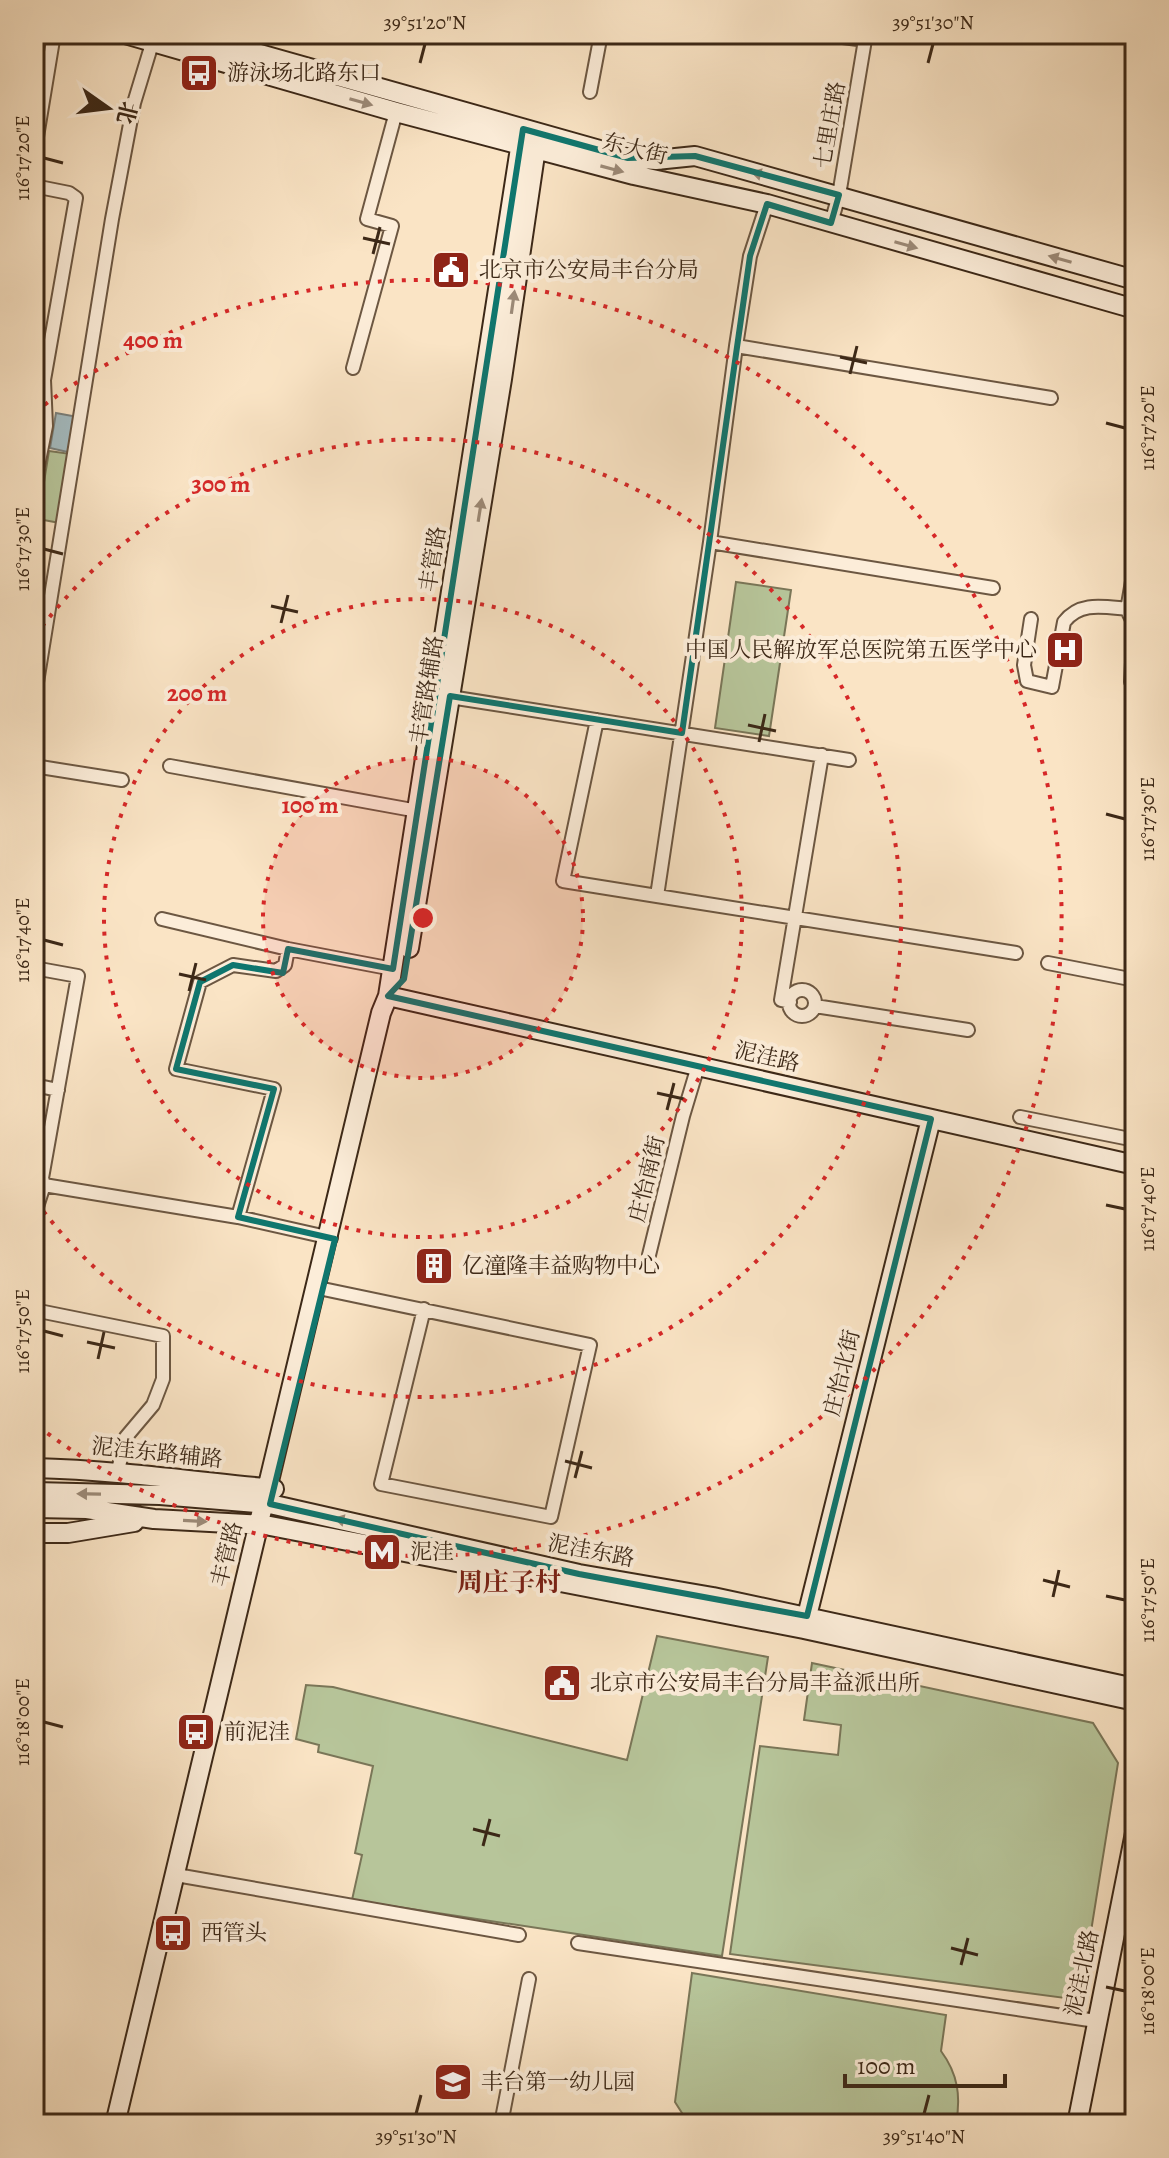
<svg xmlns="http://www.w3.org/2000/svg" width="1169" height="2158" font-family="Alegreya,'Noto Serif SC',serif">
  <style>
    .green { fill: #b7c59a; stroke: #7a7658; stroke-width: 2 }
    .water { fill: #a4bbc0; stroke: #7a807c; stroke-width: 2 }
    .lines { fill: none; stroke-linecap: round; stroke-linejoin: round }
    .street-casing { stroke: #6c5742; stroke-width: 16 }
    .secondary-casing { stroke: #3c2817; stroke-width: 22 }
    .street { stroke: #fcedd9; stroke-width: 12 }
    .secondary { stroke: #fcedd9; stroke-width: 18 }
    .oneway { fill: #9c8a78 }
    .marked { fill: none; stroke: #0f766e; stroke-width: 6; stroke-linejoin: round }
    .ticks { fill: none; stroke: #3c2817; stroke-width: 3 }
    .ring { fill: none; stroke: #d62828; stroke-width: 4; stroke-dasharray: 4 8 }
    .labels { text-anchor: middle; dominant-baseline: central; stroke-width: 8; stroke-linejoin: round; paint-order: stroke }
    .poi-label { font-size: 22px; fill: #3c2817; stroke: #fcedd9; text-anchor: start }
    .street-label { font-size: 22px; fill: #3c2817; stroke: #fcedd9 }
    .quarter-label { font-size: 26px; font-weight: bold; fill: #7a1f14; stroke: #fcedd9 }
    .centre { fill: #d62828; stroke: #fcedd9; stroke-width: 4 }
    .ring-label { font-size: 24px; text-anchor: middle; font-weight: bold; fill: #d62828; stroke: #fcedd9; stroke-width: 8; stroke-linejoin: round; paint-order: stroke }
    .neatline { fill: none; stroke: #3c2817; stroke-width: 3 }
    .ticks-label { font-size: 20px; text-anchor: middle; fill: #3c2817 }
  </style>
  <rect width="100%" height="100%" fill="#fae4c5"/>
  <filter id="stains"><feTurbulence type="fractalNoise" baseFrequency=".0025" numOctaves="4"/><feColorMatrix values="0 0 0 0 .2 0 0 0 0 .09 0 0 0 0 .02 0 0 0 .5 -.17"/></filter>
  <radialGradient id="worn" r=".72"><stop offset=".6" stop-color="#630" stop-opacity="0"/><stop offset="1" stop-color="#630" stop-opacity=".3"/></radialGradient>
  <!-- green -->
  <path class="green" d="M49,451L71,454L60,523L38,519Z
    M736,582L791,590L769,736L715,728Z
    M657,1636L768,1657L722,1956L352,1900L362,1855L355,1853L373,1766L318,1752L319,1745L296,1739L306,1685L333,1687L627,1760Z
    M812,1663L1093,1723L1118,1763L1080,2000L730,1954L760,1746L838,1755L841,1725L804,1720Z
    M692,1973L946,2015L941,2051C958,2074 961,2096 956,2124H689L675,2102Z"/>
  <!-- water -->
  <path class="water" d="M56,413L78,417L72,453L50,448Z"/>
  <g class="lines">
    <!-- street casing -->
    <g class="street-casing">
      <path id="street" d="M821,34L865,40
        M590,92L601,34
        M34,155L54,34
        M34,186L69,193L76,198L44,380L46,426L34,486
        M767,204L750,256L736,346L710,542L657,896L1016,953
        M831,223L839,195L866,34
        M736,346L1051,398
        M353,368L392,226L367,219L396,112
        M710,542L993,588
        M1135,564L1127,610L1134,624L1131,682L1135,683
        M1031,619L1024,665L1027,681L1052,687L1064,622C1080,601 1104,607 1128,609
        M450,697L849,760
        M34,701L112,219L134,103L154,37
        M597,720L563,881L657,896
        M34,766L122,780
        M170,766L418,811
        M162,919L288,949L393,969
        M1048,963L1135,980
        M34,968L78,976L42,1178L44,1185L34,1216
        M789 1003a13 13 0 1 1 26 0a13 13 0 1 1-26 0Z
        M790,1002L781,1000L822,755
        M815,1006L968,1030
        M34,1085L58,1090
        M1020,1117L1135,1140
        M44,1185L238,1217L331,1238
        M238,1217L274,1089L176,1069L200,982L233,965L276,971L285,965L288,949
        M649,1255L683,1116L698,1066
        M323,1289L590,1345L551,1517L381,1484L424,1309
        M34,1310L163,1336V1379L153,1405L126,1437L119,1466
        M182,1876L519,1935
        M578,1943L1096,2021
        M501,2124L529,1979"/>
    </g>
    <!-- secondary casing -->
    <g class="secondary-casing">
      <path id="secondary" d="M125,34L396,112L634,175L767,204L1135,309
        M189,34L628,158L656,160L695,156L1135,280
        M409,948L502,379L536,148
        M388,996L1135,1165
        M34,1468C114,1470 194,1481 274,1489
        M34,1492L160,1495L270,1504L579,1574L713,1597L1135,1688
        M34,1508L87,1509L154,1519L265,1525L804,1629L1135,1701
        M34,1533H68L134,1522
        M804,1628L931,1119
        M115,2124L381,1013L388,996L523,129
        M1077,2124L1135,1833"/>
    </g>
    <!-- street -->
    <use href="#street" class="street"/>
    <!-- secondary -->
    <use href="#secondary" class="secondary"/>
  </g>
  <!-- one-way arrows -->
  <defs><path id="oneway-solid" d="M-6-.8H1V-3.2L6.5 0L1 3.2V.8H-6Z" transform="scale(2)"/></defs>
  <g class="oneway">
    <use href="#oneway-solid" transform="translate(361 102) rotate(16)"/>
    <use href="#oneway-solid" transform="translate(612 169) rotate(15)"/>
    <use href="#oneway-solid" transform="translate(763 175) rotate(-165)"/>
    <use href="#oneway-solid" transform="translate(906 245) rotate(16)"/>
    <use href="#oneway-solid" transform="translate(1060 259) rotate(-164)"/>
    <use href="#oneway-solid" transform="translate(513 302) rotate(-82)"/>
    <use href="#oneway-solid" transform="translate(480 510) rotate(-81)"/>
    <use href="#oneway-solid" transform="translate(89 1494) rotate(-179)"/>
    <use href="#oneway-solid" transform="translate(195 1521) rotate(3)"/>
    <use href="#oneway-solid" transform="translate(346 1521) rotate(-167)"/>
  </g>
  <!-- marked area -->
  <path class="marked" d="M523,129L628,158L695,156L839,195L831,223L767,204L750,256L682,733L450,696L404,979L388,996L931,1119L807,1616L579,1574L270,1504L335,1239L238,1217L274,1089L176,1069L200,982L233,965L283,973L288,949L393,969Z"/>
  <!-- ticks -->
  <path class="ticks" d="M420,63L425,44M928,63L933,44M44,158L63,163M363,238L390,244M373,254L380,227M840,357L867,363M850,374L857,346M1106,423L1125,428M44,549L63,554M271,606L298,612M281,623L288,595M748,725L776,731M759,742L765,714M1106,814L1125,819M44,940L63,945M179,974L206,980M189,991L196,963M657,1093L684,1099M667,1110L674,1083M1106,1205L1125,1209M44,1331L63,1336M87,1342L115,1348M98,1359L104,1332M565,1461L592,1468M575,1478L582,1451M1043,1580L1070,1587M1106,1596L1125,1600M1053,1597L1059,1570M44,1722L63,1727M473,1829L500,1836M483,1846L490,1819M951,1948L978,1955M961,1965L968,1938M1106,1987L1125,1991M416,2114L421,2095M924,2114L929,2095"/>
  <!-- distance rings -->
  <circle cx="423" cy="918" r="160" fill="#d62828" fill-opacity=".12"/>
  <g class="ring">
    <circle cx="423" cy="918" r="160"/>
    <circle cx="423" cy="918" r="319"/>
    <path d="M35 636A479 479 0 1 1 35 1200"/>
    <path d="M35 412A638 638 0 1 1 35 1424"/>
  </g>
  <!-- icons -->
  <defs>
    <g id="bus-square" transform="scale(2)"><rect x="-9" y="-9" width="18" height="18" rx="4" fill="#8f2418" stroke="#fcedd9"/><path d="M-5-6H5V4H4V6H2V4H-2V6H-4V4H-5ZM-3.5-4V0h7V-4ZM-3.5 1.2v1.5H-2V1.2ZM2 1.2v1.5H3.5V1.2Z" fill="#fff"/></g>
    <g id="civic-square" transform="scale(2)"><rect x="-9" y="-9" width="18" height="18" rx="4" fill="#8f2418" stroke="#fcedd9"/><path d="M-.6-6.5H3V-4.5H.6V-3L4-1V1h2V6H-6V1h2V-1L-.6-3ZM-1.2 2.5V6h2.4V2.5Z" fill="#fff"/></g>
    <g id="hospital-square" transform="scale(2)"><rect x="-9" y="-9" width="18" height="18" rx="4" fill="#8f2418" stroke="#fcedd9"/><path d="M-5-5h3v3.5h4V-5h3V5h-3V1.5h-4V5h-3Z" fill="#fff"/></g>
    <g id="building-square" transform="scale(2)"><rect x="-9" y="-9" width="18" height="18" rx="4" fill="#8f2418" stroke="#fcedd9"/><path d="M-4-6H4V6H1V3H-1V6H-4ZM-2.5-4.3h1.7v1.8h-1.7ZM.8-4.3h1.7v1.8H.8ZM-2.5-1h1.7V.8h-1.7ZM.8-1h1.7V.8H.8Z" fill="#fff"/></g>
    <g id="metro-square" transform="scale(2)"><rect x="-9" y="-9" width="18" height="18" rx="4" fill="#8f2418" stroke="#fcedd9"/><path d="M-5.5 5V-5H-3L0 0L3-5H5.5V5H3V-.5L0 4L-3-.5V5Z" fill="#fff"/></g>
    <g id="school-square" transform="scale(2)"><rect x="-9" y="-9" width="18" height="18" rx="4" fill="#8f2418" stroke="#fcedd9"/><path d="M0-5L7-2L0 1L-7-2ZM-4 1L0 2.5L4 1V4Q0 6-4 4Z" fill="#fff"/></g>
  </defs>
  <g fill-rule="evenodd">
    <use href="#bus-square" x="199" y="73"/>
    <use href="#civic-square" x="451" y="270"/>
    <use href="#hospital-square" x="1065" y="650"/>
    <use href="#building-square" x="434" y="1266"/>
    <use href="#metro-square" x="382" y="1552"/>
    <use href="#civic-square" x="562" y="1683"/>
    <use href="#bus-square" x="196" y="1732"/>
    <use href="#bus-square" x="173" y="1933"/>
    <use href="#school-square" x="453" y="2082"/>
  </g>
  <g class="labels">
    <!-- poi labels -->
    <g class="poi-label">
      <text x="227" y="73">游泳场北路东口</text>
      <text x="479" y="270">北京市公安局丰台分局</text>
      <text x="1037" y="650" text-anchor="end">中国人民解放军总医院第五医学中心</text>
      <text x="462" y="1266">亿潼隆丰益购物中心</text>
      <text x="410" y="1552">泥洼</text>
      <text x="590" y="1683">北京市公安局丰台分局丰益派出所</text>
      <text x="224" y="1732">前泥洼</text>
      <text x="201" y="1933">西管头</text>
      <text x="481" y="2082">丰台第一幼儿园</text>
    </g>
    <!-- street labels -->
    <g class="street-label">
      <text transform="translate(830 125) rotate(-80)">七里庄路</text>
      <text transform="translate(635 149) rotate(14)">东大街</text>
      <text transform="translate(433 559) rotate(-81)">丰管路</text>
      <text transform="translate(427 690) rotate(-81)">丰管路辅路</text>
      <text transform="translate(767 1057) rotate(13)">泥洼路</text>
      <text transform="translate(647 1179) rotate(-76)">庄怡南街</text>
      <text transform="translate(842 1373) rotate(-76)">庄怡北街</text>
      <text transform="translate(157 1453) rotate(6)">泥洼东路辅路</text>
      <text transform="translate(591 1551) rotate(11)">泥洼东路</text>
      <text transform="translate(227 1554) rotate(-76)">丰管路</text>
      <text transform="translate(1082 1973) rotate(-78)">泥洼北路</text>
    </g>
    <!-- quarter labels -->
    <g class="quarter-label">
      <text x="509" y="1582">周庄子村</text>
    </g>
  </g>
  <circle cx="423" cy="918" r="12" class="centre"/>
  <g class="ring-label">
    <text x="153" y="348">400 m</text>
    <text x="221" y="492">300 m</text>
    <text x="197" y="701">200 m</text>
    <text x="310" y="813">100 m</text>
  </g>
  <!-- margin -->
  <rect width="1169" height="2158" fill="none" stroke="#fae4c5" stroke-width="88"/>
  <!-- north arrow -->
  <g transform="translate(108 108) rotate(104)" stroke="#fcedd9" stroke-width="6" paint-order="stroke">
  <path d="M0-6L14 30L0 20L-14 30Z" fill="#3c2817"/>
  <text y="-12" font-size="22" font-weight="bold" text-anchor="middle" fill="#3c2817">北</text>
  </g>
  <!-- scale -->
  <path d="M845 2074v12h160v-12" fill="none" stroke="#3c2817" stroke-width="4"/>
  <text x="857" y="2074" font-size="24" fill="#3c2817" stroke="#fcedd9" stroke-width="6" paint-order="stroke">100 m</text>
  <rect x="44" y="44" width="1081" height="2070" class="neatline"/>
  <g class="ticks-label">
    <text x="425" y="29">39°51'20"N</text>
    <text x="933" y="29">39°51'30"N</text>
    <text transform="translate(22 158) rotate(-90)" y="7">116°17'20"E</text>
    <text transform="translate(1147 428) rotate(-90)" y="7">116°17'20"E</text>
    <text transform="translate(22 549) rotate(-90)" y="7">116°17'30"E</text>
    <text transform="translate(1147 819) rotate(-90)" y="7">116°17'30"E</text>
    <text transform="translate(22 940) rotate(-90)" y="7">116°17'40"E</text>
    <text transform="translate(1147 1209) rotate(-90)" y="7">116°17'40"E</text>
    <text transform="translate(22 1331) rotate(-90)" y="7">116°17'50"E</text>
    <text transform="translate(1147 1600) rotate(-90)" y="7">116°17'50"E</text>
    <text transform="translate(22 1722) rotate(-90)" y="7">116°18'00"E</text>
    <text transform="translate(1147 1991) rotate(-90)" y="7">116°18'00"E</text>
    <text x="416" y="2143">39°51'30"N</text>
    <text x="924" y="2143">39°51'40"N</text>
  </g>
  <rect width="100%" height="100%" filter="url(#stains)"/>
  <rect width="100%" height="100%" fill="url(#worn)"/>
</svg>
